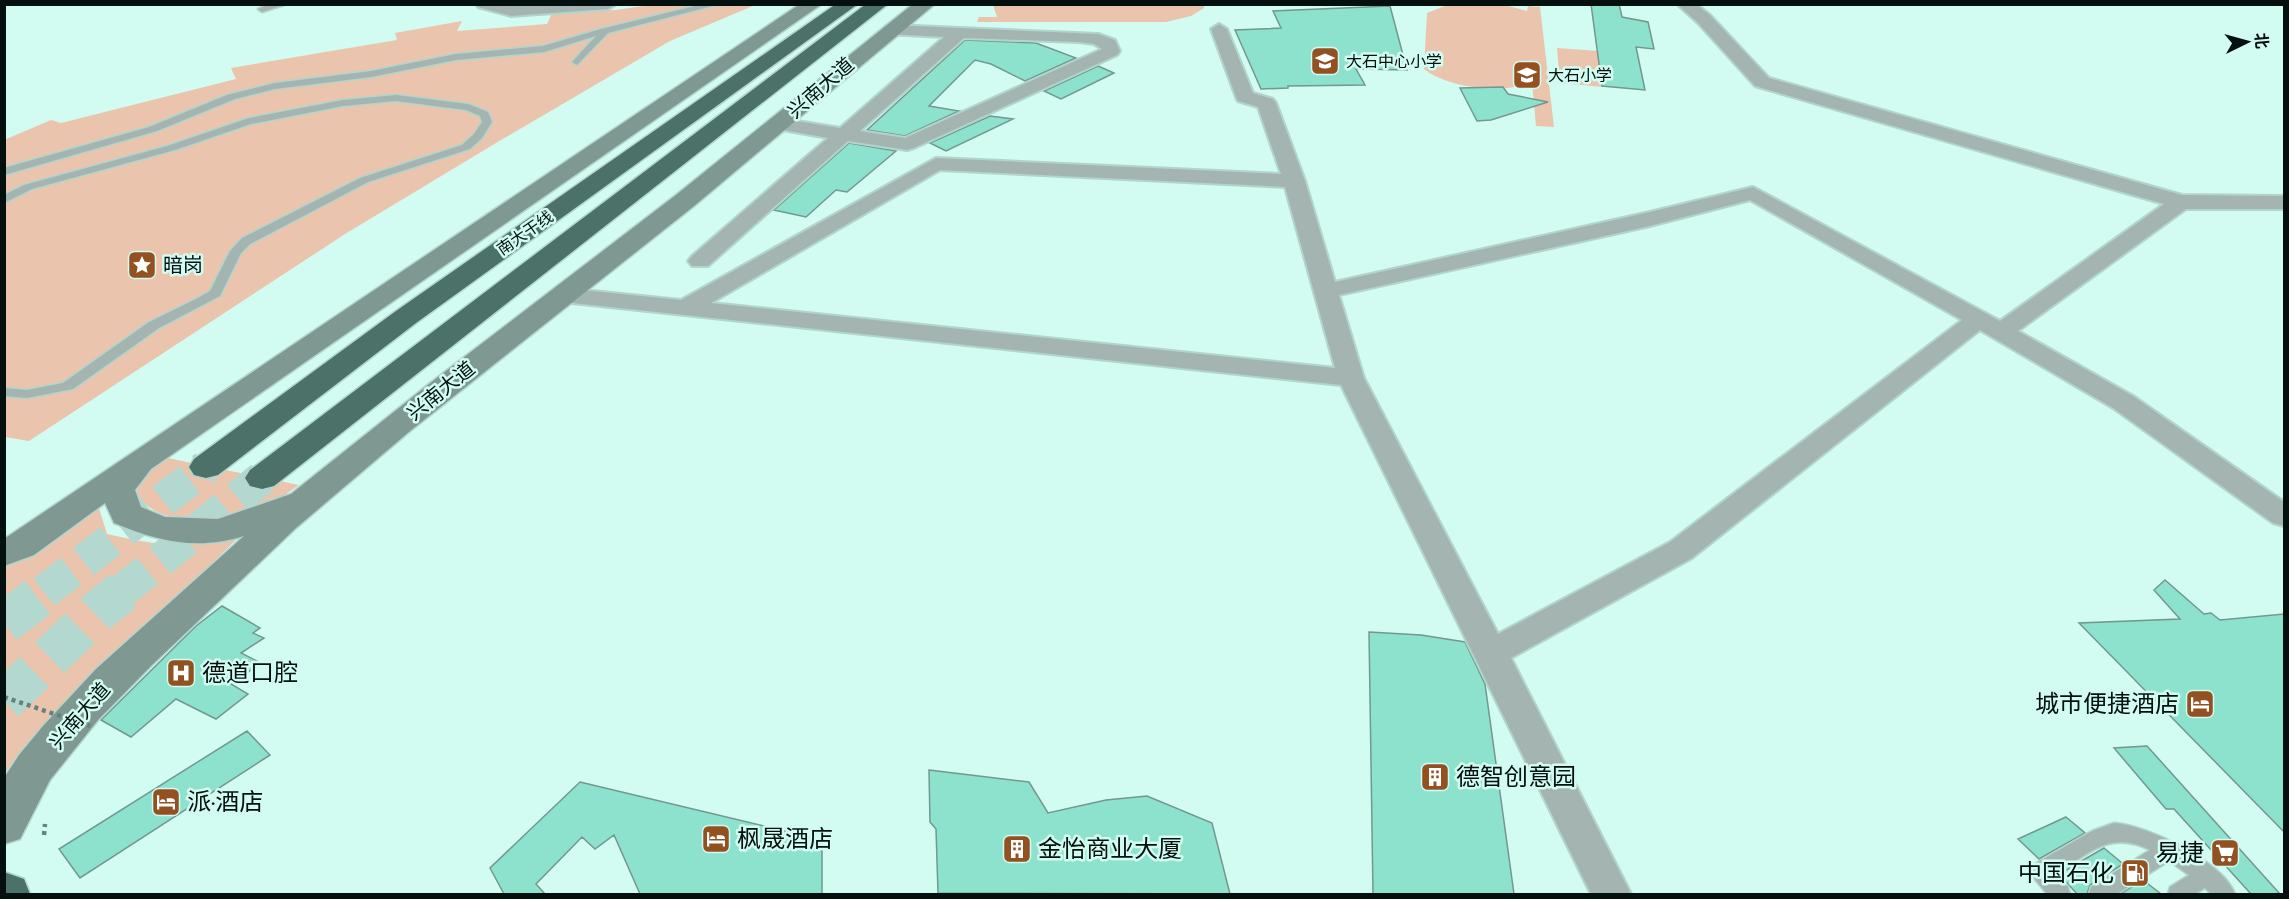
<svg xmlns="http://www.w3.org/2000/svg" width="2289" height="899" font-family="Karla,'Noto Sans SC',sans-serif">
  <style>
    .green { fill: #ebc4ad }
    .building { fill: #8de2ce; stroke: #72988f; stroke-width: 1.5 }
    .lines { fill: none; stroke-linecap: round; stroke-linejoin: round }
    .highway-tunnel-far1 { stroke: #b3d8cf; stroke-width: 34; stroke-dasharray: 34 16; stroke-linecap: butt }
    .highway-tunnel { stroke: #b3d8cf; stroke-width: 42; stroke-dasharray: 42 21; stroke-linecap: butt }
    .lane-casing { stroke: #b1d5cd; stroke-width: 3 }
    .street-casing { stroke: #b1d5cd; stroke-width: 4 }
    .secondary-casing { stroke: #b1d5cd; stroke-width: 3 }
    .highway-casing { stroke: #b1d5cd; stroke-width: 3 }
    .path { stroke: #67827b; stroke-width: 4.5; stroke-dasharray: 4 4; stroke-linecap: butt }
    .lane { fill: #a4b5b1; fill-rule: evenodd }
    .street { fill: #a4b5b1; fill-rule: evenodd }
    .secondary { fill: #7f9891; fill-rule: evenodd }
    .highway { fill: #4c7168; fill-rule: evenodd }
    .path-bridge { stroke: #67827b; stroke-width: 4.5; stroke-dasharray: 4 4; stroke-linecap: butt }
    .labels { text-anchor: middle; dominant-baseline: central; stroke-width: 5; stroke-linejoin: round; paint-order: stroke }
    .far-poi-label { font-size: 16px; fill: #03100d; stroke: #d2fbf1; text-anchor: start }
    .far-street-label { font-size: 16px; fill: #03100d; stroke: #d2fbf1 }
    .street-label { font-size: 20px; fill: #03100d; stroke: #d2fbf1 }
    .poi-label { font-size: 20px; fill: #03100d; stroke: #d2fbf1; text-anchor: start }
    .near-poi-label { font-size: 24px; fill: #03100d; stroke: #d2fbf1; text-anchor: start }
  </style>
  <rect width="100%" height="100%" fill="#d2fbf1"/>
  <!-- green -->
  <path class="green" d="M656,4L755,5L670,41L501,140L345,234L29,441L5,437L4,140L51,120L61,123L236,79L231,68L397,40L395,33L462,21L457,31L547,24L552,13L616,10Z
    M1450,4L1505,5L1527,11L1528,6L1540,7L1554,127L1536,126L1532,82C1504,95 1448,88 1424,69L1427,13Z
    M1204,5V8L1191,16L1166,22H977L979,17H997L993,5Z
    M1557,48L1598,51L1604,87L1560,83Z
    M163,457L299,485C288,492 276,503 264,508C227,525 164,530 136,495L139,479Z
    M97,502L107,534C159,546 187,549 240,536L23,748L5,773V567L28,555Z"/>
  <!-- building -->
  <path class="building" d="M1591,4H1619L1622,17L1648,22L1654,49L1636,47L1645,90L1602,86Z
    M1390,6L1407,70L1356,69L1365,85L1288,86V88L1261,89L1235,30L1281,28L1273,11Z
    M965,40L1036,43L1076,58L1025,81L991,64L975,60L929,106L959,111L905,136L867,130Z
    M1098,66L1114,73L1061,99L1044,91Z
    M1503,87L1508,94L1548,102L1491,120L1477,121L1460,88Z
    M990,116L1013,119L946,151L930,143Z
    M849,143L896,151L847,192L836,190L806,217L774,210Z
    M2165,580L2204,614L2211,613L2220,620L2284,614V832L2079,623L2180,619L2154,590Z
    M222,606L260,628L253,633L264,638L241,653L261,663L231,684L248,694L216,719L176,699L131,737L101,720L196,626Z
    M1369,632L1421,635L1465,642L1485,684L1514,894H1373Z
    M247,731L270,755L80,878L59,849Z
    M2147,746L2280,894H2251L2174,809H2166L2114,748Z
    M929,770L1029,782L1048,813L1106,800L1147,796L1212,823L1230,894L938,893L936,829L930,822Z
    M580,782L822,840V894H640L614,835L595,849L582,837L536,884L545,894H504L490,868Z
    M2066,817L2085,833L2039,859L2018,839Z
    M2104,848L2123,864L2090,885L2087,894H2077L2059,874Z
    M2143,880L2161,894H2120Z"/>
  <g class="lines">
    <!-- highway-tunnel-far1 -->
    <path class="highway-tunnel-far1" d="M44,592L206,467
      M121,592L262,478"/>
    <!-- highway-tunnel -->
    <path class="highway-tunnel" d="M4,623L46,591
      M4,701L98,611L123,591"/>
    <!-- lane casing -->
    <g class="lane-casing">
      <path id="lane" d="M270,4H287L262,12L258,9Z
        M703,4H720L608,33L577,65L572,62L596,36L544,52L456,60L371,77L275,89L235,99L157,131L4,175V168L149,127L227,95L275,83L371,71L456,54L543,46L601,29Z
        M396,95L468,104L488,112L492,122L482,138L470,149L368,182L250,244L241,253L220,296L159,328L73,389L27,398L4,396V388L27,390L63,383L149,322L196,299L210,291L230,251L242,238L360,178L462,145L474,134L482,122L480,116L466,110L396,101L343,106L251,124L175,150L32,189L4,203V195L24,185L167,146L249,118L343,100Z
        M2114,823C2147,825 2224,862 2235,894H2211L2205,888L2195,894H2168L2170,887L2189,875L2169,861L2117,894H2089L2091,887L2150,850C2110,830 2090,853 2056,874L2068,887L2070,894H2047L2029,872L2033,865L2092,831Z"/>
    </g>
    <!-- street casing -->
    <g class="street-casing">
      <path id="street" d="M476,4H616L608,9L511,16L478,7Z
        M1677,4H1696L1710,15L1769,78L2182,195L2284,196V209H2186L2018,331L2133,396L2284,502V526L2273,523L2113,408L1980,330L1692,558L1511,658L1631,894H1591L1341,385L563,302L554,300L551,295L554,290L563,288L681,300L936,158L1281,174L1258,107L1238,101L1236,97L1211,29L1219,24L1227,29L1253,93L1273,99L1276,103L1305,181L1335,282L1650,212L1753,187L2000,321L2164,204L1755,86L1698,23ZM940,170L1285,187L1335,368L711,303ZM1750,200L1962,320L1670,542L1498,634L1364,378L1339,295L1650,226Z
        M892,25L1098,34L1115,40L1120,51L1117,55L914,148L907,150L848,141L708,266H692L688,261L692,256L828,138L772,128L769,124L772,120L779,118L840,128L944,37L886,34L883,30L886,26ZM964,38L1079,42L1094,44L1102,49L905,138L860,131Z"/>
    </g>
    <!-- secondary casing -->
    <g class="secondary-casing">
      <path id="secondary" d="M800,4H822L151,469L135,490L141,507L165,517L218,519L291,494L429,384L676,195L913,4H935L694,206L410,431L296,528L152,665L98,720L50,780L20,839L4,844V778L19,755L43,726L96,669L244,536C197,551 157,541 114,523L105,503L34,555L4,566V539Z"/>
    </g>
    <!-- highway casing -->
    <g class="highway-casing">
      <path id="highway" d="M836,4H858L416,323L218,475L206,478L194,475L189,467L194,459L396,311Z
        M866,4H888L274,486L262,489L250,486L245,478L250,470Z
        M4,872L24,879L30,894H4Z"/>
    </g>
    <!-- path -->
    <path class="path" d="M44,835L45,824"/>
    <!-- lane -->
    <use href="#lane" class="lane"/>
    <!-- street -->
    <use href="#street" class="street"/>
    <!-- secondary -->
    <use href="#secondary" class="secondary"/>
    <!-- highway -->
    <use href="#highway" class="highway"/>
    <!-- path-bridge -->
    <path class="path-bridge" d="M4,697L90,726"/>
  </g>
  <!-- icons -->
  <defs>
    <g id="school-square" transform="scale(1.5)"><rect x="-9" y="-9" width="18" height="18" rx="4" fill="#935020" stroke="#d2fbf1"/><path d="M0-5L7-2L0 1L-7-2ZM-4 1L0 2.5L4 1V4Q0 6-4 4Z" fill="#fff"/></g>
    <g id="sight-square" transform="scale(1.5)"><rect x="-9" y="-9" width="18" height="18" rx="4" fill="#935020" stroke="#d2fbf1"/><path d="M0-6L1.8-2.2L6-1.7L2.9 1.2L3.7 5.4L0 3.3L-3.7 5.4L-2.9 1.2L-6-1.7L-1.8-2.2Z" fill="#fff"/></g>
    <g id="hospital-square" transform="scale(1.5)"><rect x="-9" y="-9" width="18" height="18" rx="4" fill="#935020" stroke="#d2fbf1"/><path d="M-5-5h3v3.5h4V-5h3V5h-3V1.5h-4V5h-3Z" fill="#fff"/></g>
    <g id="hotel-square" transform="scale(1.5)"><rect x="-9" y="-9" width="18" height="18" rx="4" fill="#935020" stroke="#d2fbf1"/><path d="M-6-4.5h1.5V1H6V5H4.5V3h-9V5H-6ZM-4 0a1.8 1.8 0 1 1 3.6 0ZM.5 0V-2.5h3Q6-2.5 6 0Z" fill="#fff"/></g>
    <g id="building-square" transform="scale(1.5)"><rect x="-9" y="-9" width="18" height="18" rx="4" fill="#935020" stroke="#d2fbf1"/><path d="M-4-6H4V6H1V3H-1V6H-4ZM-2.5-4.3h1.7v1.8h-1.7ZM.8-4.3h1.7v1.8H.8ZM-2.5-1h1.7V.8h-1.7ZM.8-1h1.7V.8H.8Z" fill="#fff"/></g>
    <g id="supermarket-square" transform="scale(1.5)"><rect x="-9" y="-9" width="18" height="18" rx="4" fill="#935020" stroke="#d2fbf1"/><path d="M-6-5.5h2.5l.6 2H6L4.5 2H-2.5L-4.4-4H-6ZM-1.5 3.2a1.3 1.3 0 1 0 .1 0ZM3 3.2a1.3 1.3 0 1 0 .1 0Z" fill="#fff"/></g>
    <g id="fuel-square" transform="scale(1.5)"><rect x="-9" y="-9" width="18" height="18" rx="4" fill="#935020" stroke="#d2fbf1"/><path d="M-5.5-6h7V0h2V4h1.3V-2.5L3-4.5l.8-.8L6-3V5H2.5V1h-1V6h-7ZM-4.2-4.7v3.2H.2V-4.7Z" fill="#fff"/></g>
  </defs>
  <g fill-rule="evenodd">
    <use href="#school-square" x="1325" y="61"/>
    <use href="#school-square" x="1527" y="75"/>
    <use href="#sight-square" x="142" y="265"/>
    <use href="#hospital-square" x="181" y="673"/>
    <use href="#hotel-square" x="2200" y="704"/>
    <use href="#building-square" x="1435" y="777"/>
    <use href="#hotel-square" x="166" y="802"/>
    <use href="#hotel-square" x="716" y="839"/>
    <use href="#building-square" x="1017" y="849"/>
    <use href="#supermarket-square" x="2225" y="853"/>
    <use href="#fuel-square" x="2135" y="873"/>
  </g>
  <g class="labels">
    <!-- far-poi labels -->
    <g class="far-poi-label">
      <text x="1346" y="61">大石中心小学</text>
      <text x="1548" y="75">大石小学</text>
    </g>
    <!-- far-street labels -->
    <g class="far-street-label">
      <text transform="translate(525 233) rotate(-35)">南大干线</text>
    </g>
    <!-- street labels -->
    <g class="street-label">
      <text transform="translate(821 88) rotate(-41)">兴南大道</text>
      <text transform="translate(441 391) rotate(-39)">兴南大道</text>
      <text transform="translate(80 716) rotate(-49)">兴南大道</text>
    </g>
    <!-- poi labels -->
    <g class="poi-label">
      <text x="163" y="265">暗岗</text>
    </g>
    <!-- near-poi labels -->
    <g class="near-poi-label">
      <text x="202" y="673">德道口腔</text>
      <text x="2179" y="704" text-anchor="end">城市便捷酒店</text>
      <text x="1456" y="777">德智创意园</text>
      <text x="187" y="802">派·酒店</text>
      <text x="737" y="839">枫晟酒店</text>
      <text x="1038" y="849">金怡商业大厦</text>
      <text x="2204" y="853" text-anchor="end">易捷</text>
      <text x="2114" y="873" text-anchor="end">中国石化</text>
    </g>
  </g>
  <!-- border -->
  <rect width="2289" height="899" fill="none" stroke="#03100d" stroke-width="12"/>
  <!-- north arrow -->
  <g transform="translate(2247 42) rotate(85)" stroke="#d2fbf1" stroke-width="4.5" paint-order="stroke">
  <path d="M0-4.5L10 22L0 15L-10 22Z" fill="#03100d"/>
  <text y="-9" font-size="16" font-weight="bold" text-anchor="middle" fill="#03100d">北</text>
  </g>
</svg>
